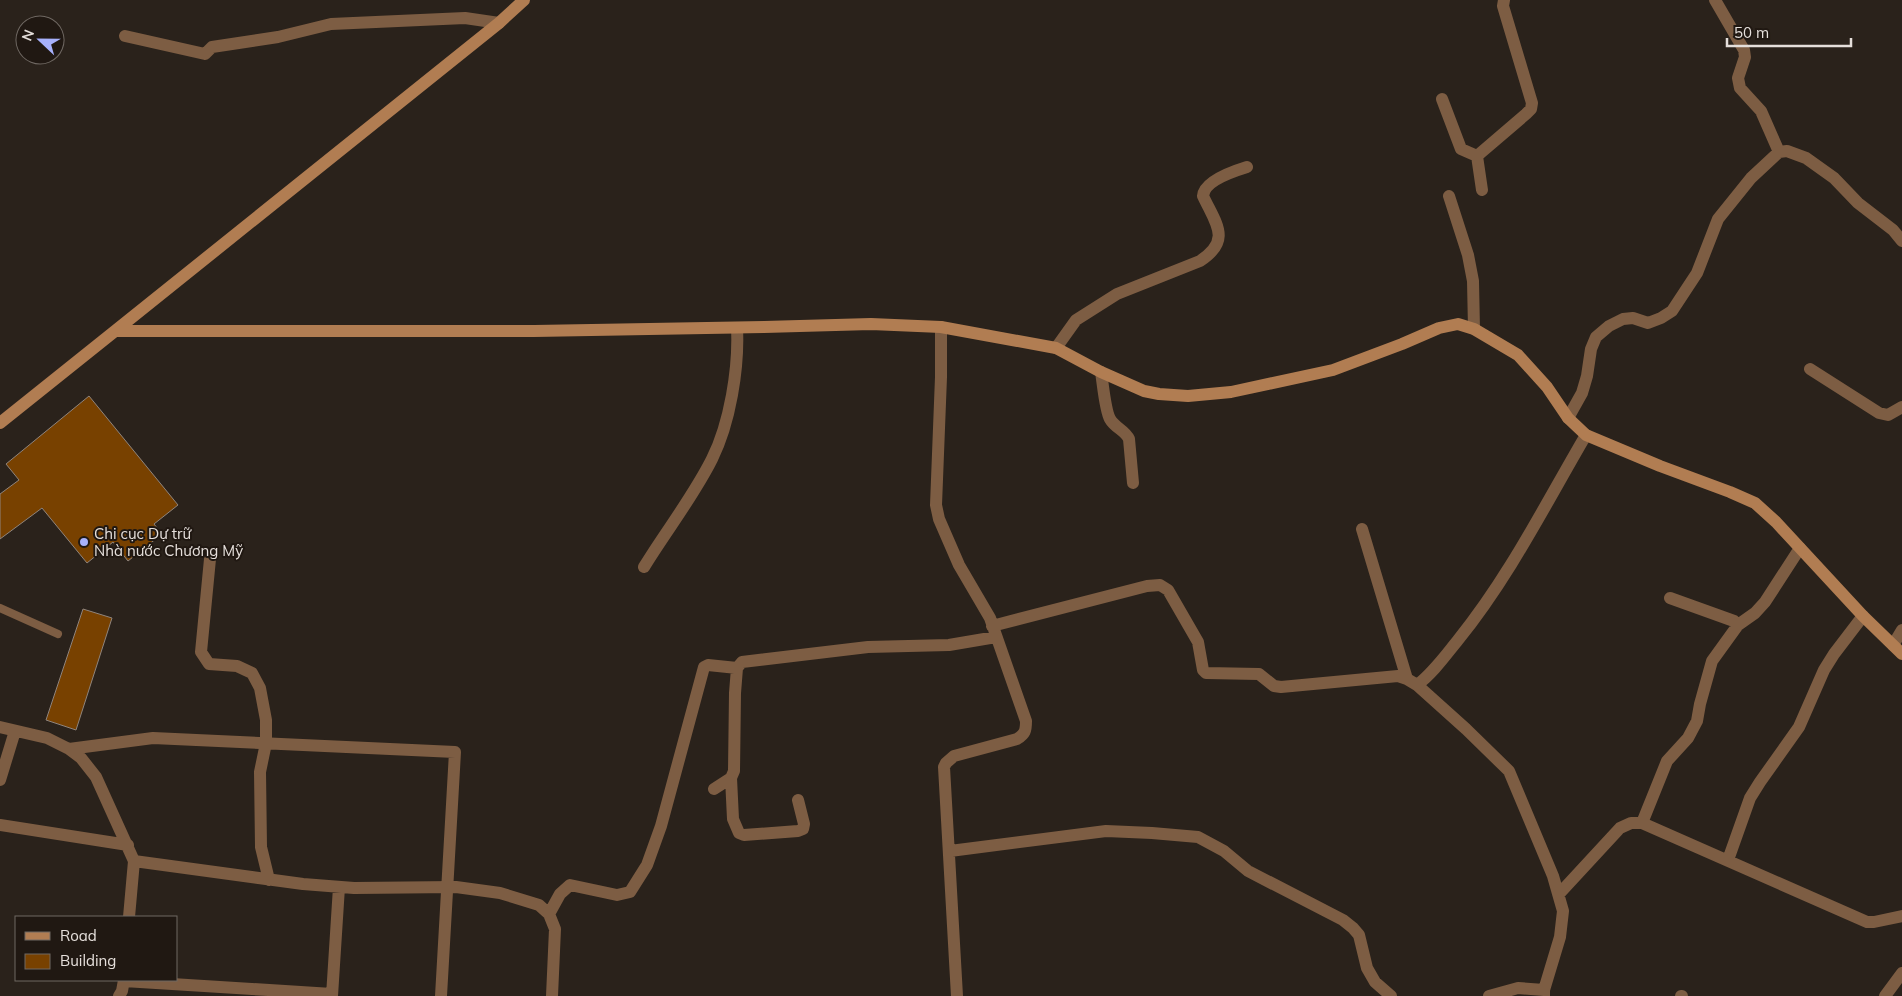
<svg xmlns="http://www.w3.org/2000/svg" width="1902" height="996" font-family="Mulish,sans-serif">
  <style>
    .building { fill: #784100; stroke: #8f847c }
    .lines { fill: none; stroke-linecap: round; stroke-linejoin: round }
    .service { stroke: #7d5d43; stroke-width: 8 }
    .minor { stroke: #7d5d43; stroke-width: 12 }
    .secondary { stroke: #b17d52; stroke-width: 12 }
    .poi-dot { fill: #a7b1fc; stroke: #201812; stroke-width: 2 }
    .labels { text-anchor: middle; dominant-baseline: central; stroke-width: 4; stroke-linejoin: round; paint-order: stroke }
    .poi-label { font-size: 15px; fill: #e5dfdb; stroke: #201812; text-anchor: start }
  </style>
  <rect width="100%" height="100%" fill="#2a221b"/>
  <!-- building -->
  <path class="building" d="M89,396L178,505L154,524L162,534L128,561L113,542L87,563L42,508L0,539V494L19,480L6,464Z
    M83,609L112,618L76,730L46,720Z"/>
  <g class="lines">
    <!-- service -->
    <path class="service" d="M0,608L58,634"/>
    <!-- minor -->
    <path class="minor" d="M1715,0L1744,50L1745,57L1738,78L1740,88L1761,111L1779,152
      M125,36L205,54L212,47L278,37L331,24L465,18L499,23
      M1442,99L1461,149L1477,156
      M1482,190L1477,156L1526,114L1531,109L1532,103L1503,6L1504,0
      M1449,196L1468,255L1473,281L1474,329
      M941,327V377L936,505L939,519L959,565L990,618L1026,721C1026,731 1025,734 1017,739L954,756L946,763L944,767L957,996
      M1056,348L1076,320L1117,294L1200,261C1232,240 1216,224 1203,196C1204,181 1234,171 1247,167
      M1810,369L1879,413L1888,415L1902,407
      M1101,372C1103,384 1105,410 1110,419C1115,428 1125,430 1129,439L1133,483
      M1568,418L1582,393L1587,376L1591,349L1596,337L1609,326L1623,319L1633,318L1648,323L1661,318L1672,311L1697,273L1718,219L1751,178L1779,152L1787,151L1806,158L1834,178L1858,203L1893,230L1902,241
      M1362,529L1407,679
      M210,559L201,652L209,664L237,666L252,673L260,688L266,720V743L260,772L261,847L269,880
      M644,567C666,531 693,497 712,459C730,423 739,368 737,328
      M1738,625L1755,613L1765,602L1800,548
      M992,626L1147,586L1160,585L1168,590L1198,642L1203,670L1206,673L1259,674L1274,686L1281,687L1398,676L1407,679L1417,685
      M1893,645L1902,630
      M0,727L47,738L69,749L81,758L96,777L134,861L129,917
      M69,749L153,738L455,752L441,996
      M731,778L733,819L739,833L744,835L798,831L803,829L804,824L798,800
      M0,780L15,731
      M714,789L731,778L734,771L735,693L737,668L742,662L868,647L949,645L996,637
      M1642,823L1667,761L1688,738L1697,721L1700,704L1712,661L1738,625L1734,621L1670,598
      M0,825L128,845
      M950,851L1106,831L1152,833L1198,837L1224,851L1248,871L1343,920L1353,928L1359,935L1367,968L1375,982L1391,996
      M1728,860L1750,798L1760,782L1799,727L1824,670L1834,654L1863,616
      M134,861L303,884L354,888L456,887L500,893L539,905L549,914L555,929L552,996
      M1559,894L1620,828L1631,823H1642L1867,922H1874L1902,916
      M549,914L560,894L570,885L617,895L630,892L647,865L661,826L704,667L708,665L737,668
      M124,981L332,994
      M119,996L122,991L124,980
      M332,996L339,887
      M1489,996L1518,988L1544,990
      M1544,996V990L1560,937L1563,911L1553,876L1509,771L1466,729L1417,685C1433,673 1445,656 1458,640C1509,577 1545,505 1586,435
      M1681,996H1682
      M1885,996L1902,973"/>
    <!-- secondary -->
    <path class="secondary" d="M115,331L499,23L524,0
      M0,423L115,331H534L764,327L871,324L941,327L1056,348L1101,372L1144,391L1159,394L1188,396L1231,392L1333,370L1402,344L1439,328L1458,324L1474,329L1518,355L1547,387L1568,418L1586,435L1660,466L1730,492L1755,503L1776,522L1863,616L1902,654"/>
  </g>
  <!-- markers -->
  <circle class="poi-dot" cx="84" cy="542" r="5"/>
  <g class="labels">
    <!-- poi labels -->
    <g class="poi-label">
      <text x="94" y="533">Chi cục Dự trữ<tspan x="94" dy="17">Nhà nước Chương Mỹ</tspan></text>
    </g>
  </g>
  <!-- legend -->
  <rect x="15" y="916" width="162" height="65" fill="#201812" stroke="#6f6862"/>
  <rect x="25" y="932" width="25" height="8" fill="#b17d52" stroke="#6f6862"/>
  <text x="60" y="941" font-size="15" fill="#e5dfdb">Road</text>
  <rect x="25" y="954" width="25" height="15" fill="#784100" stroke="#6f6862"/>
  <text x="60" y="966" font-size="15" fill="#e5dfdb">Building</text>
  <!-- north arrow -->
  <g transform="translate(40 40) rotate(292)"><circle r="24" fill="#201812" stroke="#6f6862"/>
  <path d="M0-4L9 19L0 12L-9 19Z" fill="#a7b1fc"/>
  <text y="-8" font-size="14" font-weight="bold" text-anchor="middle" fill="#e5dfdb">N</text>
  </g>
  <!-- scale -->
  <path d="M1727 38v8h124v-8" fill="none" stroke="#e5dfdb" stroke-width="2.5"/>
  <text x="1734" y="38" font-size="15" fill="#e5dfdb" stroke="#201812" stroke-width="4" paint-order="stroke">50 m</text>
</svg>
